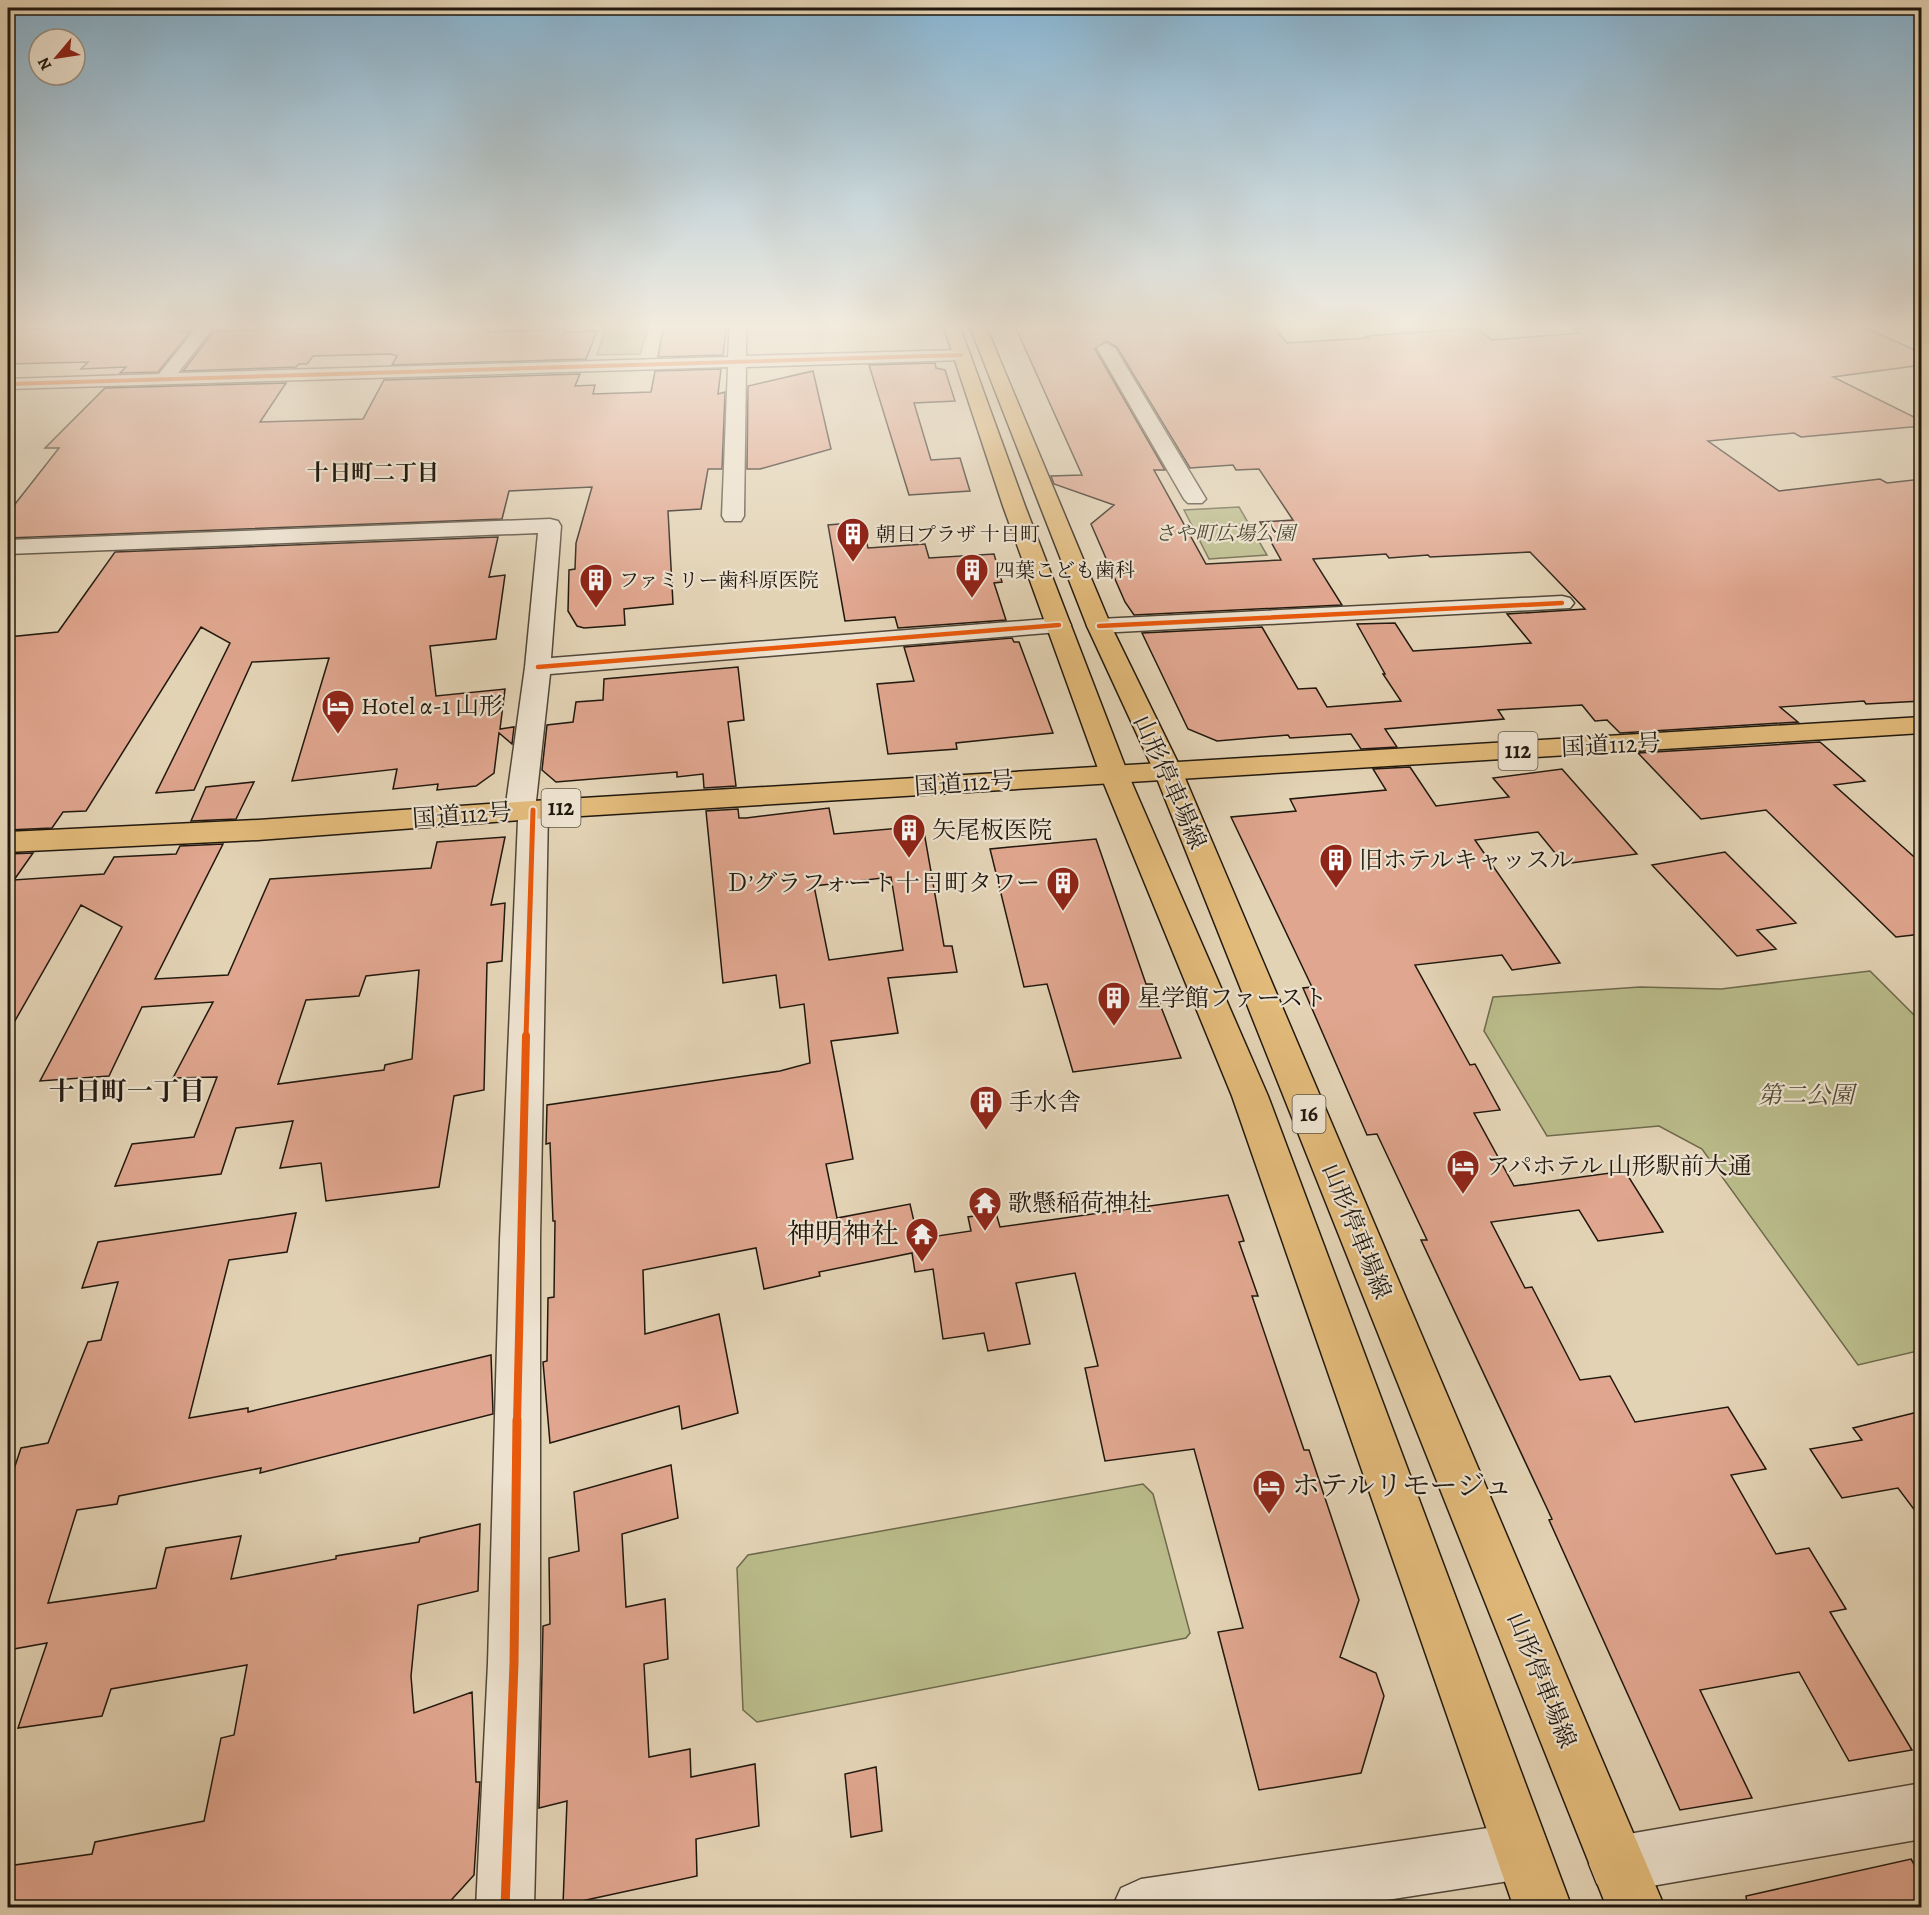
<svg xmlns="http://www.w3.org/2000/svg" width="1929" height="1915" font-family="Alegreya,'Noto Serif JP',serif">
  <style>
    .green { fill: #babb8a; stroke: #6d6a4c; stroke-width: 1.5 }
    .building { fill: #e0a68f; stroke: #20180e; stroke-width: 1.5; fill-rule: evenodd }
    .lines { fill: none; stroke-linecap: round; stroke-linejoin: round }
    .minor-casing { stroke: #514738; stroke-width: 3 }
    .primary-casing { stroke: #20180e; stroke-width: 3 }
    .trunk-casing { stroke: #20180e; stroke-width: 3 }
    .minor { fill: #ede2cf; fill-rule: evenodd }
    .primary { fill: #e2ba7a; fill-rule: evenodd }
    .trunk { fill: #e2ba7a; fill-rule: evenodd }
    .cycleway-far4-casing { stroke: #ede2cf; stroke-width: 6 }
    .cycleway-far3-casing { stroke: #ede2cf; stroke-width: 8 }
    .cycleway-far2-casing { stroke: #ede2cf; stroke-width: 9 }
    .cycleway-far1-casing { stroke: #ede2cf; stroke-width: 11 }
    .cycleway-casing { stroke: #ede2cf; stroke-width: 13 }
    .cycleway-far4 { stroke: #e8590c; stroke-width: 4 }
    .cycleway-far3 { stroke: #e8590c; stroke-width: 4.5 }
    .cycleway-far2 { stroke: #e8590c; stroke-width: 5 }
    .cycleway-far1 { stroke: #e8590c; stroke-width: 8 }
    .cycleway { stroke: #e8590c; stroke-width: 9 }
    .labels { text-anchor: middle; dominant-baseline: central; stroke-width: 4.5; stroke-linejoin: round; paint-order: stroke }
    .far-park-label { font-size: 20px; font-style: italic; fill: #4e4933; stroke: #ede2cf }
    .far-poi-label { font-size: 20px; fill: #20180e; stroke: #ede2cf; text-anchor: start }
    .far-neighbourhood-label { font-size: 22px; font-weight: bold; fill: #20180e; stroke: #ede2cf }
    .shield { fill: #ede2cf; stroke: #5e5548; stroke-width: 1.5 }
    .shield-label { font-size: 22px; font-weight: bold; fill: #20180e }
    .poi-label { font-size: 24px; fill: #20180e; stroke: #ede2cf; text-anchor: start }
    .street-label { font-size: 24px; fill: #20180e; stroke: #ede2cf }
    .park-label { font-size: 24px; font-style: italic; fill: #4e4933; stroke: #ede2cf }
    .neighbourhood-label { font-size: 26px; font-weight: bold; fill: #20180e; stroke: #ede2cf }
    .near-poi-label { font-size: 28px; fill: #20180e; stroke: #ede2cf; text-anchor: end }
  </style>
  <rect width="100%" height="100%" fill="#e3d3b5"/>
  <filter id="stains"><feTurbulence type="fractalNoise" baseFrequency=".00333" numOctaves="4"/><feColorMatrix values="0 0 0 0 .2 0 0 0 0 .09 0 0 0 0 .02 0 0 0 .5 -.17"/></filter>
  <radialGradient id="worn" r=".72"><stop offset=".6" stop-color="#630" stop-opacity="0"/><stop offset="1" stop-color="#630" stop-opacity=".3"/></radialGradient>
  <!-- green -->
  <path class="green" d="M649,325L640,354L597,355L606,327Z
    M1239,507L1267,555L1209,559L1184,510Z
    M1870,971L1921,1022L1922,1350L1858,1365L1702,1149L1659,1126L1547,1136L1484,1031L1493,997L1640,987L1721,989Z
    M1143,1484L1153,1494L1190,1633L1186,1638L757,1722L743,1710L737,1568L748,1555Z"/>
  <!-- building -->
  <path class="building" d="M50,324H188L180,332L191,331L158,372L120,373L126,367L81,369L88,362L8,364V330L46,328Z
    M371,324H491L487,332L565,329L564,332L597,331L586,359L392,365L397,356L391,354L313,356L307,364H299L296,367L183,371L214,331L369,327Z
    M664,324H727L723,355L658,357Z
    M1014,324H1140V327L1271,324L1287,343L1369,338L1366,336L1476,328L1492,340L1580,333L1573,329L1652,324H1856L1922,353V365L1833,377L1922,421V426L1801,437L1794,433L1708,441L1779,491L1880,479L1887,483L1922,479V701L1866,704L1864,701L1780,707L1798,722L1620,733L1607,720L1595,721L1582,705L1498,710L1504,719L1385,729L1397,747L1361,749L1351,734L1290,738L1288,735L1217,741L1188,729L1142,633L1262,627L1298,689L1316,688L1327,707L1401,701L1383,674H1385L1357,624L1395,623L1413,651L1476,647L1531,643L1507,614L1585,609L1530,552L1430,557L1428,555L1389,558L1386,554L1313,559L1342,605L1134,615L1125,602L1091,524L1114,505L1054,484L1051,476L1082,475ZM1107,341L1117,347L1190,468L1233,465L1236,470L1259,469L1293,520L1260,522L1281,560L1206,564L1154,470H1165L1095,349Z
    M935,363L936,368L945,370L955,401L914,403L931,460L960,458L970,491L909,495L869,365Z
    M721,369L718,394L725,392L722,469H708L701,509L668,511L673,604L624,609L625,625L584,628L577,626L568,611L569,570L575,569L576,543L592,487L509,491L502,519L8,538V513L59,448H45L105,388L286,383L260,422L363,419L384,380L580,374L575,386L595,385L593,394L651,392L655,371Z
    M813,371L831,449L760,469H747L748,386Z
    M862,522L868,548L925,544L929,558L994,554L1002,582L994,583L1006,620L898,628L895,617L845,621L828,525Z
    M498,537L489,577L505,575L496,639L430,646L436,696L505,689L500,729L514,727L512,744L499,733L494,773L476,786L437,790L438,784L393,789L397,769L292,781L329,658L252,662L194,790L156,793L230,643L201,627L86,811L63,812L52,828L8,830V637L58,632L115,552Z
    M1012,638L1014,642H1019L1053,733L956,743L957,749L888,754L877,684L914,681L904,647Z
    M738,667L744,720L728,722L736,786L704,788L703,774L677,777V772L556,782L542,770L547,725L573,722L576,702L603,700L604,679Z
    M1820,742L1865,781L1834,785L1922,864V934L1896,937L1766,810L1701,819L1638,753Z
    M1410,767L1436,806L1509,797L1493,778L1562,769L1637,854L1564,864L1538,832L1475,840L1560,963L1512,970L1502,955L1415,965L1470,1065L1475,1064L1500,1110L1474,1113L1514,1186L1625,1171L1663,1232L1598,1241L1579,1210L1491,1222L1525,1288L1532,1287L1580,1380L1610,1376L1635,1422L1728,1407L1766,1469L1731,1475L1776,1554L1809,1548L1846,1609L1830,1612L1912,1750L1849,1761L1799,1672L1700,1690L1752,1798L1680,1810L1549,1520L1552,1519L1421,1240H1427L1377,1134L1367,1135L1303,988L1312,987L1231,817L1296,811L1290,799L1386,790L1373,769Z
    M254,782L236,819L191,821L206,787Z
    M829,808L834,834L923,826L944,946H952L957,972L888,978L898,1033L831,1041L853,1159L826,1164L837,1218L910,1204L918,1239L971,1231L968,1217L996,1213L1000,1227L1228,1195L1244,1241L1239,1242L1258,1296H1252L1304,1450H1309L1359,1600L1340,1657L1376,1673L1384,1696L1361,1773L1259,1790L1218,1632L1243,1628L1194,1449L1105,1461L1085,1368L1098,1366L1075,1273L1016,1283L1030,1344L988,1351L984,1333L943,1339L933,1269L915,1272L912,1253L819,1272L820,1276L764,1289L756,1248L643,1270L645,1334L719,1314L738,1413L682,1429L679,1406L550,1443L543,1362L547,1361L548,1298L554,1297L555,1221H553L550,1143L546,1144L547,1105L780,1071L810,1063L804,1004L780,1008L776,975L723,983L706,811L738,809L739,818H746ZM891,877L903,950L829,960L814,886Z
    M505,837L491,905L505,903L502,961L487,963L484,1090L454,1096L439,1187L326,1201L321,1163L280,1168L293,1121L236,1128L221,1174L115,1186L132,1144L194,1137L217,1077L173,1078L213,1002L142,1007L109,1076L40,1081L122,927L81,905L8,1033V854L33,853L14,880L104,874L114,857L176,854L180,846L223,844L155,979L228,975L270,879L431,868L437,842ZM419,970L412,1059L385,1065L384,1070L278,1084L306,1000L359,996L366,976Z
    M1096,839L1146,984H1152L1181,1058L1073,1072L1047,984L1024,987L990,849Z
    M1725,852L1796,923L1757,930L1776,949L1737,956L1652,865Z
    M296,1213L287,1252L229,1260L189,1418L248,1408V1412L491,1355L493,1414L260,1473L261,1468L119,1496L117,1504L77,1510L48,1603L156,1588L166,1548L241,1536L231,1579L336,1559V1556L419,1542L420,1538L480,1524L478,1591L418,1605L411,1676L414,1713L472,1692L476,1782H480L474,1875L444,1908H8V1866L92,1854L95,1842L204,1821L221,1738L234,1735L247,1665L111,1689L102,1716L18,1728L47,1643L8,1650V1487L21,1448L48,1443L88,1342L101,1340L118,1282L82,1288L98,1242Z
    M1922,1411V1520L1898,1488L1842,1498L1810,1449L1862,1440L1853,1428Z
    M671,1465L678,1518L622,1534L626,1607L665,1599L668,1659L644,1664L649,1757L690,1749L691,1777L755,1764L759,1826L696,1839L697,1876L563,1905L567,1801L539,1808L543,1626L550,1624L549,1558L579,1551L574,1492Z
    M876,1767L882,1831L851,1837L845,1774Z
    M1911,1859L1922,1878V1908H1748L1746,1896Z"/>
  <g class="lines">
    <!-- minor casing -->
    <g class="minor-casing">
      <path id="minor" d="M200,324H216L178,373L728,357L730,324H746V356L962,350L971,355L962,360L746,367L744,516L741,521H725L722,516L728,367L8,389V379L159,374Z
        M1106,343L1115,348L1206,499L1202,503H1188L1184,499L1097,348Z
        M550,519L558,521L561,526L551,658L1059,618L1068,620L1071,625L1068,630L1059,632L550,674L536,801L543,803L548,810L540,1240V1663L534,1908H476L488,1663L500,1240L518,820L510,818L505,811L525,667L538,533L8,554V540Z
        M1562,596L1570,598L1574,603L1570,608L1099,633L1090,631L1087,626L1090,621L1099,619Z
        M1922,1783V1839L1617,1892L1597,1884L1589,1864L1597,1844L1617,1836Z
        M1522,1823L1542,1831L1550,1851L1542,1871L1522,1879L1335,1908H1112L1121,1888L1141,1879Z"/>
    </g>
    <!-- primary casing -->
    <g class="primary-casing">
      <path id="primary" d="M943,324H959L1025,506L1128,774L1268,1096L1572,1908H1514L1232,1096L1100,774L1003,506Z
        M969,324H985L1111,626L1182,771L1665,1908H1607L1154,771L1087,626Z"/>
    </g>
    <!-- trunk casing -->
    <g class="trunk-casing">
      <path id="trunk" d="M1922,717V733L533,819L258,840L8,852V832L258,820L533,801Z"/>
    </g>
    <!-- minor -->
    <use href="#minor" class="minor"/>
    <!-- primary -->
    <use href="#primary" class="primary"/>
    <!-- trunk -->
    <use href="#trunk" class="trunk"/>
    <!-- cycleway-far4 casing -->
    <g class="cycleway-far4-casing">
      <path id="cycleway-far4" d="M8,384L962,355"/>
    </g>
    <!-- cycleway-far3 casing -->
    <g class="cycleway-far3-casing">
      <path id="cycleway-far3" d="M1099,626L1562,603
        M538,667L1059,625"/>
    </g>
    <!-- cycleway-far2 casing -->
    <g class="cycleway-far2-casing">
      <path id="cycleway-far2" d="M526,1037L533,810"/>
    </g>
    <!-- cycleway-far1 casing -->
    <g class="cycleway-far1-casing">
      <path id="cycleway-far1" d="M517,1422L526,1036"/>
    </g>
    <!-- cycleway casing -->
    <g class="cycleway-casing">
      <path id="cycleway" d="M505,1908L514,1663L517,1420"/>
    </g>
    <!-- cycleway-far4 -->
    <use href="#cycleway-far4" class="cycleway-far4"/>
    <!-- cycleway-far3 -->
    <use href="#cycleway-far3" class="cycleway-far3"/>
    <!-- cycleway-far2 -->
    <use href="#cycleway-far2" class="cycleway-far2"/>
    <!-- cycleway-far1 -->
    <use href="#cycleway-far1" class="cycleway-far1"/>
    <!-- cycleway -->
    <use href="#cycleway" class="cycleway"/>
  </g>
  <!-- sky -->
  <linearGradient id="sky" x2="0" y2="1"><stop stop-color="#87b5d3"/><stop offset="0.55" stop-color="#f2ebde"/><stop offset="1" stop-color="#f2ebde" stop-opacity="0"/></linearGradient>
  <rect width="1929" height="592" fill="url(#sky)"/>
  <!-- icons -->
  <defs>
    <g id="building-pin" transform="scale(1.725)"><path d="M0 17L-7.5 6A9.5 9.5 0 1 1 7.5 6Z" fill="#8f2418" stroke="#ede2cf"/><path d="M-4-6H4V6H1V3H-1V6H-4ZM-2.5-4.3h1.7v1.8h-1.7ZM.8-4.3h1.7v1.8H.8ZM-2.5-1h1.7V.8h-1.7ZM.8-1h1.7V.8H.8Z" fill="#fff"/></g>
    <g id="hotel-pin" transform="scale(1.725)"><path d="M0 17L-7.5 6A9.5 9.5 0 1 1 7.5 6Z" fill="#8f2418" stroke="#ede2cf"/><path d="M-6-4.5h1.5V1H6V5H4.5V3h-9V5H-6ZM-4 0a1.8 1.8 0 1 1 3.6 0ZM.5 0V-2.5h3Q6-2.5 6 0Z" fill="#fff"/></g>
    <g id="temple-pin" transform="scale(1.725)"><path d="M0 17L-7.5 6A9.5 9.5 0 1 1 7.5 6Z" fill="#8f2418" stroke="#ede2cf"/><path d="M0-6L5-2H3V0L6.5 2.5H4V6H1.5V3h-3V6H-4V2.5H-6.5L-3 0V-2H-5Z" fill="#fff"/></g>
  </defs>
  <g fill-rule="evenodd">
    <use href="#building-pin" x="853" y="534"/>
    <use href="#building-pin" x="972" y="570"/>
    <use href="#building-pin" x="596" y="580"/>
    <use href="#hotel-pin" x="338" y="706"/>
    <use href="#building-pin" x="909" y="830"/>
    <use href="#building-pin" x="1336" y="860"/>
    <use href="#building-pin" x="1063" y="883"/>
    <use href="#building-pin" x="1114" y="998"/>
    <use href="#building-pin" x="986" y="1102"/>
    <use href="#hotel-pin" x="1463" y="1166"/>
    <use href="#temple-pin" x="985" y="1203"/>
    <use href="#temple-pin" x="922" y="1234"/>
    <use href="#hotel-pin" x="1269" y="1486"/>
  </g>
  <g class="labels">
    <!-- far-park labels -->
    <g class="far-park-label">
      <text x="1225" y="533">さや町広場公園</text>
    </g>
    <!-- far-poi labels -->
    <g class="far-poi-label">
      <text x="876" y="534">朝日プラザ 十日町</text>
      <text x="995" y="570">四葉こども歯科</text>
      <text x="619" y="580">ファミリー歯科原医院</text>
    </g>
    <!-- far-neighbourhood labels -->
    <g class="far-neighbourhood-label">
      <text x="373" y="473">十日町二丁目</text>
    </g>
    <!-- shield labels -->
    <g class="shield">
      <rect x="1498.5" y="732" width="39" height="38" rx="4.5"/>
      <rect x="541.5" y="789" width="39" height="38" rx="4.5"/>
      <rect x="1292.5" y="1095" width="33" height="38" rx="4.5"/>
    </g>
    <g class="shield-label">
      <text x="1518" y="751">112</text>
      <text x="561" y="808">112</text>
      <text x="1309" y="1114">16</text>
    </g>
    <!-- poi labels -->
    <g class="poi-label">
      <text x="361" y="706">Hotel α-1 山形</text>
      <text x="932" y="830">矢尾板医院</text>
      <text x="1359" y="860">旧ホテルキャッスル</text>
      <text x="1040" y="883" text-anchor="end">Ｄ’グラフォート十日町タワー</text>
      <text x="1137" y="998">星学館ファースト</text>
      <text x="1009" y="1102">手水舎</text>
      <text x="1486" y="1166">アパホテル 山形駅前大通</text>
      <text x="1008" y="1203">歌懸稲荷神社</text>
    </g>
    <!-- street labels -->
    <g class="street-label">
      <text transform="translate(1611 745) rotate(-3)">国道112号</text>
      <text transform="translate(1170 782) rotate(66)">山形停車場線</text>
      <text transform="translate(964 783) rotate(-4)">国道112号</text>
      <text transform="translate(462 815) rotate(-4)">国道112号</text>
      <text transform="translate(1357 1231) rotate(68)">山形停車場線</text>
      <text transform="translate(1542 1680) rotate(68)">山形停車場線</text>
    </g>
    <!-- park labels -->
    <g class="park-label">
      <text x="1806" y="1095">第二公園</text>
    </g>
    <!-- neighbourhood labels -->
    <g class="neighbourhood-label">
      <text x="127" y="1091">十日町一丁目</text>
    </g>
    <!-- near-poi labels -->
    <g class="near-poi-label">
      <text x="899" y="1234">神明神社</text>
      <text x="1292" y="1486" text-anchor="start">ホテルリモージュ</text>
    </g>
  </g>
  <!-- margin -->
  <rect width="1929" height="1915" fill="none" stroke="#e3d3b5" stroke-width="30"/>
  <rect x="9" y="9" width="1911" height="1897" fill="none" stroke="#20180e" stroke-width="3"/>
  <rect x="15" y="15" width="1899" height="1885" fill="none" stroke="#20180e" stroke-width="1.5"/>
  <!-- north arrow -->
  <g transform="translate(57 57) rotate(241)"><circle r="28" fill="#ede2cf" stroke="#9b9182" stroke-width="1.5"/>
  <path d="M0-4.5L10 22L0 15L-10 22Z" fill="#8f2418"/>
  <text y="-9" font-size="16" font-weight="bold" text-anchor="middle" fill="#20180e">N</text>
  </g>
  <rect width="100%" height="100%" filter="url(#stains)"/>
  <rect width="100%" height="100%" fill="url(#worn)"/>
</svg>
